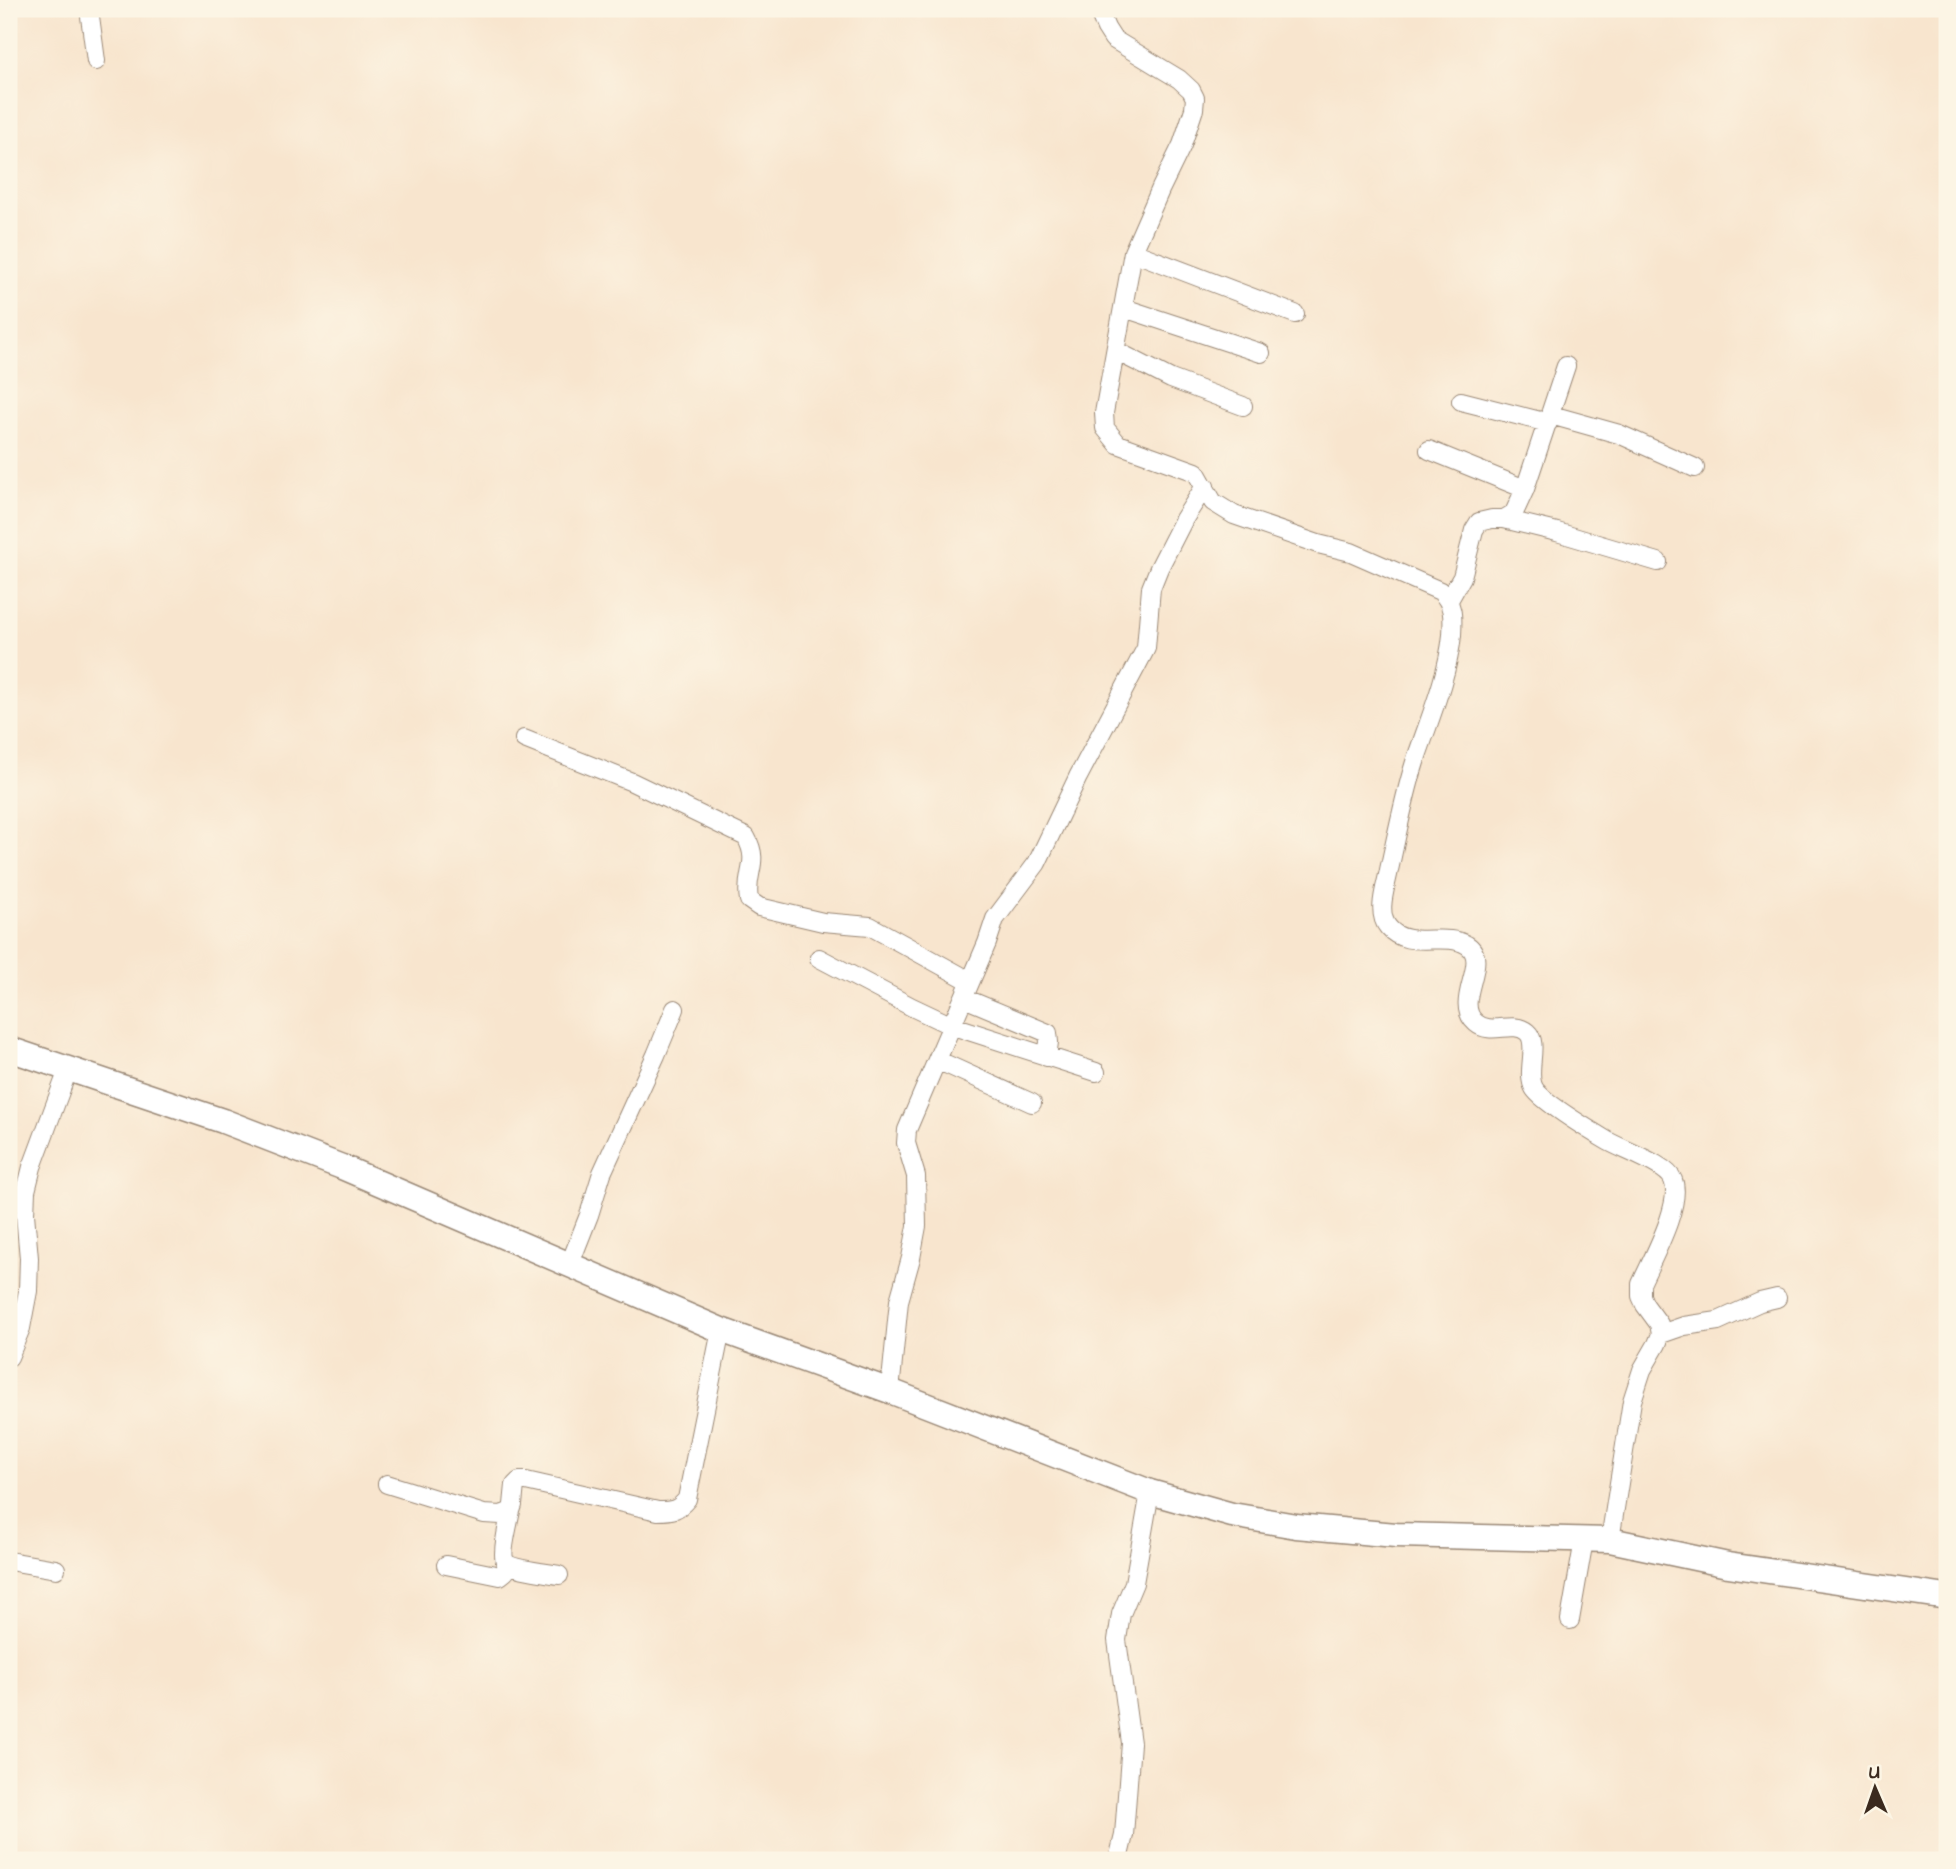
<svg xmlns="http://www.w3.org/2000/svg" width="1956" height="1869" font-family="'Architects Daughter',sans-serif">
  <style>
    .lines { fill: none; stroke-linecap: round; stroke-linejoin: round }
    .minor-casing { stroke: #9a8876; stroke-width: 20 }
    .secondary-casing { stroke: #9a8876; stroke-width: 27 }
    .minor { stroke: #fff; stroke-width: 18 }
    .secondary { stroke: #fff; stroke-width: 24 }
  </style>
  <rect width="100%" height="100%" fill="#fcf5e5"/>
  <filter id="ink" filterUnits="userSpaceOnUse"><feTurbulence type="fractalNoise" baseFrequency=".0143" numOctaves="2"/><feDisplacementMap in="SourceGraphic" scale="14" xChannelSelector="R" yChannelSelector="G"/><feConvolveMatrix kernelMatrix="1 2 1 2 8 2 1 2 1" color-interpolation-filters="sRGB"/></filter>
  <filter id="wash" filterUnits="userSpaceOnUse"><feTurbulence type="fractalNoise" baseFrequency=".00686" numOctaves="4" result="noise"/><feDisplacementMap in="SourceGraphic" scale="28" xChannelSelector="R" yChannelSelector="G"/><feGaussianBlur stdDeviation="1.57" result="paint"/><feColorMatrix in="noise" values="0 0 0 0 0 0 0 0 0 0 0 0 0 0 0 0 0 1.4 0 .05"/><feComposite in="paint" operator="in"/></filter>
  <g filter="url(#wash)">
    <rect width="100%" height="100%" fill="#f8e5ce"/>
  </g>
  <g filter="url(#ink)">
    <g class="lines">
      <!-- minor casing -->
      <g class="minor-casing">
        <path id="minor" d="M89,9L96,61
          M1098,9L1106,28L1113,39L1179,79L1191,90L1195,98L1194,109L1182,145L1161,188L1133,252L1104,413L1105,428L1118,444L1196,472L1213,502L1234,515L1318,544L1351,552L1440,591C1454,604 1453,617 1452,635C1448,676 1428,723 1415,762C1404,797 1397,834 1389,870C1386,887 1376,912 1388,927C1407,951 1444,931 1467,945C1492,961 1451,1002 1476,1023C1491,1036 1513,1020 1527,1032C1540,1043 1525,1072 1534,1088C1541,1101 1591,1131 1606,1140C1622,1150 1667,1164 1673,1180C1683,1204 1651,1261 1641,1284V1296L1645,1305L1659,1324L1661,1334L1657,1344L1642,1370L1632,1401L1610,1540
          M1133,252L1295,314
          M1124,308L1261,353
          M1116,351L1171,379L1243,406
          M1461,401L1548,423
          M1551,415L1619,434L1695,468
          M1429,450L1525,489
          M1504,519L1557,532L1658,562
          M1449,600L1462,577L1474,530L1479,522L1492,519H1504L1514,513L1525,489L1566,366
          M524,739L632,782L746,837C761,864 744,873 749,900L759,907L823,922L870,926L970,981
          M819,958L912,1007L950,1025L1096,1072
          M964,998L1048,1033L1049,1042L1047,1057
          M937,1060L1032,1103
          M569,1266L589,1215L602,1173L656,1055L675,1009
          M1661,1334L1684,1326L1718,1321L1760,1302L1777,1298
          M9,1357L21,1328L28,1291L29,1258L25,1214L26,1191L32,1167L68,1070
          M890,1391L899,1301L911,1258L917,1226L916,1176L906,1143L907,1130L987,943L995,919L1037,863L1078,777L1146,648L1151,588L1159,568L1184,519L1205,486
          M387,1484L484,1514L501,1515L511,1511L513,1505L515,1485L519,1481H526L658,1511C673,1511 678,1510 687,1499L721,1330
          M511,1511C509,1520 501,1554 505,1561C510,1569 549,1573 559,1575
          M9,1561L56,1569
          M446,1565L500,1576L505,1572L507,1563
          M1570,1620L1584,1540
          M1118,1860L1124,1835L1131,1743L1117,1640L1121,1614L1134,1583L1150,1492"/>
      </g>
      <!-- secondary casing -->
      <g class="secondary-casing">
        <path id="secondary" d="M9,1049L223,1121L342,1167L721,1330L890,1391L1150,1492L1232,1515L1296,1526L1396,1535L1610,1540L1728,1565L1947,1597"/>
      </g>
      <!-- minor -->
      <use href="#minor" class="minor"/>
      <!-- secondary -->
      <use href="#secondary" class="secondary"/>
    </g>
  </g>
  <!-- margin -->
  <rect width="1956" height="1869" fill="none" stroke="#fcf5e5" stroke-width="35"/>
  <!-- north arrow -->
  <g transform="translate(1875 1788) rotate(358)" stroke="#fcf5e5" stroke-width="5" paint-order="stroke">
  <path d="M0-5L12 26L0 18L-12 26Z" fill="#3b2a1e"/>
  <text y="-10" font-size="19" font-weight="bold" text-anchor="middle" fill="#3b2a1e">U</text>
  </g>
</svg>
